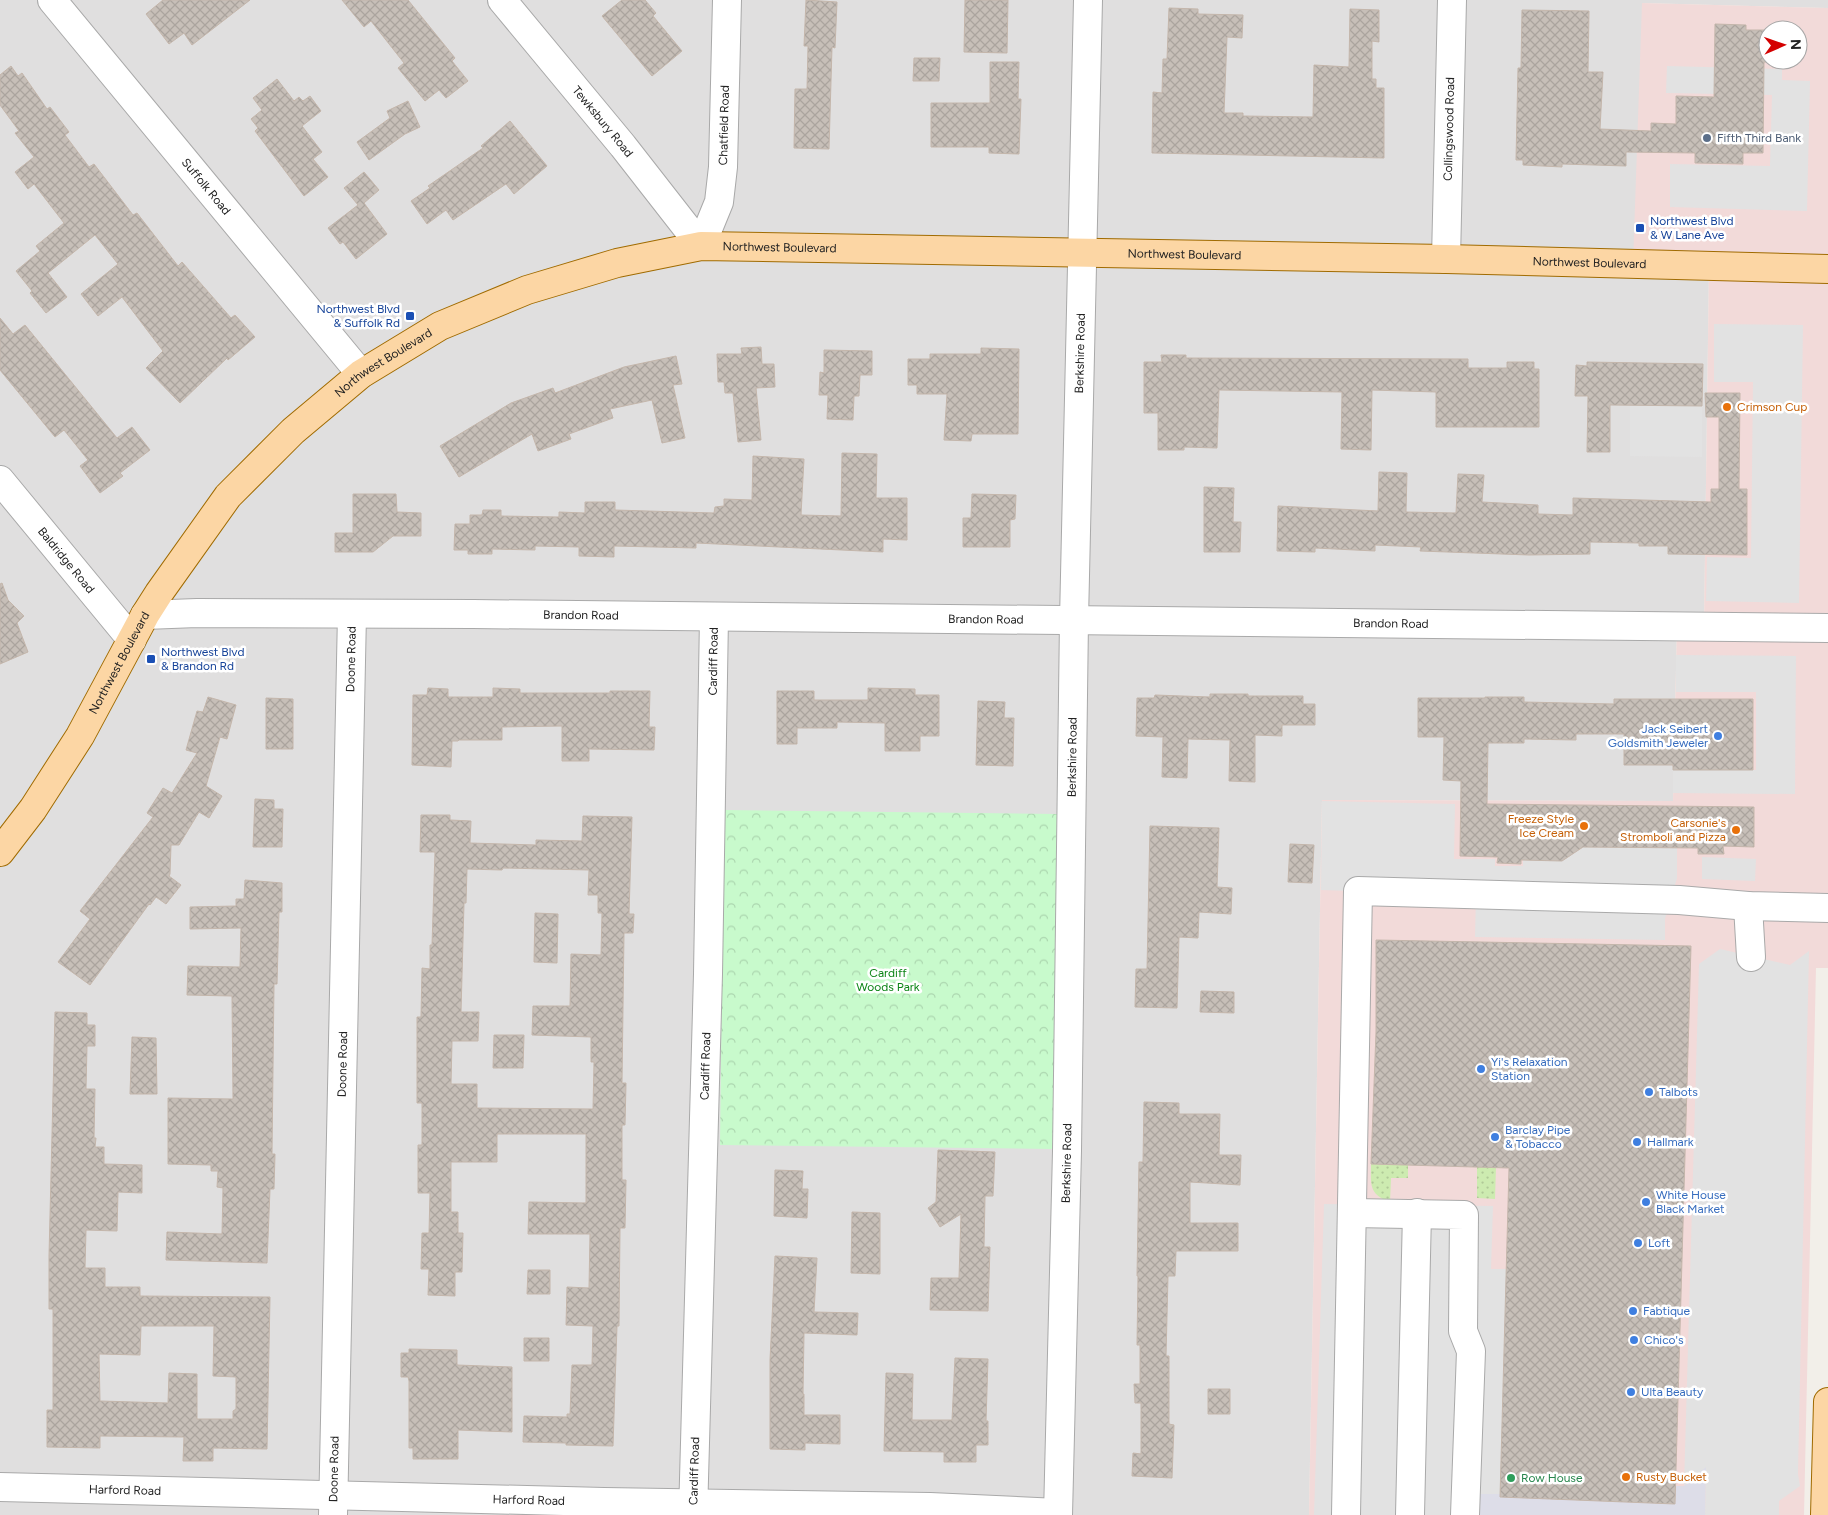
<svg xmlns="http://www.w3.org/2000/svg" width="1828" height="1515" font-family="Figtree,sans-serif">
  <style>
    .residential { fill: #e0dfdf }
    .commercial { fill: #f2dad9; fill-rule: evenodd }
    .grass { fill: url(#grass-dots) }
    .park { fill: url(#park-crowns) }
    .parking { fill: #e2e2e2 }
    .plaza { fill: #dddde8 }
    .building { fill: url(#building-cross-hatch); stroke: #c4b6ab; fill-rule: evenodd }
    .lines { fill: none; stroke-linecap: round; stroke-linejoin: round }
    .minor-casing { stroke: #a9a9a9; stroke-width: 30 }
    .major-casing { stroke: #a06b00; stroke-width: 30 }
    .minor { stroke: #fff; stroke-width: 28 }
    .major { stroke: #fcd6a4; stroke-width: 28 }
    .service-dot { fill: #5c6f8a; stroke: #fff; stroke-width: 2 }
    .transit-dot { fill: #1a4fb4; stroke: #fff; stroke-width: 2 }
    .food-dot { fill: #e8710a; stroke: #fff; stroke-width: 2 }
    .shop-dot { fill: #3f7fe0; stroke: #fff; stroke-width: 2 }
    .leisure-dot { fill: #2e9e5b; stroke: #fff; stroke-width: 2 }
    .labels { text-anchor: middle; dominant-baseline: central; stroke-width: 5; stroke-linejoin: round; paint-order: stroke }
    .street-label { font-size: 12px; fill: #222; stroke: #fff }
    .service-label { font-size: 12px; fill: #4e5e75; stroke: #fff; text-anchor: start }
    .transit-label { font-size: 12px; fill: #164399; stroke: #fff; text-anchor: start }
    .food-label { font-size: 12px; fill: #c56008; stroke: #fff; text-anchor: start }
    .shop-label { font-size: 12px; fill: #366cbe; stroke: #fff; text-anchor: start }
    .park-label { font-size: 12px; fill: #0c8416; stroke: #fff }
    .leisure-label { font-size: 12px; fill: #27864d; stroke: #fff; text-anchor: start }
  </style>
  <defs>
    <pattern id="grass-dots" width="8" height="8" patternUnits="userSpaceOnUse" patternTransform="scale(1.25)"><rect width="8" height="8" fill="#cdebb0"/><path d="M2 2h.1M6 6h.1" fill="none" stroke="#b0c997" stroke-width="1.8" stroke-linecap="round"/></pattern>
    <pattern id="park-crowns" width="20" height="18" patternUnits="userSpaceOnUse" patternTransform="scale(1.25)"><rect width="20" height="18" fill="#c8facc"/><path d="M2 6a3 3 0 1 1 6 0M12 15a3 3 0 1 1 6 0" fill="none" stroke="#acd6af"/></pattern>
    <pattern id="building-cross-hatch" width="8" height="8" patternUnits="userSpaceOnUse" patternTransform="scale(1.25)"><rect width="8" height="8" fill="#c7bfb8"/><path d="M0 0l8 8M0 8l8-8" fill="none" stroke="#aba49e"/></pattern>
  </defs>
  <rect width="100%" height="100%" fill="#f2efe9"/>
  <!-- residential -->
  <path class="residential" d="M0,0H1828V8L1642,3L1709,266L1704,626H1677L1673,801L1322,800L1309,1515H0Z"/>
  <!-- commercial -->
  <path class="commercial" d="M1642,3L1828,8V968H1816L1804,1515H1309L1322,800L1673,801L1677,626H1704L1709,266L1633,264ZM1768,30H1798V60H1768Z"/>
  <!-- grass -->
  <path class="grass" d="M1371,1164L1408,1165V1178H1391L1390,1202C1368,1194 1371,1184 1371,1164Z
    M1477,1167H1496L1495,1199L1477,1198Z"/>
  <!-- park -->
  <path class="park" d="M724,810L1057,814L1053,1149L720,1145Z"/>
  <!-- parking -->
  <path class="parking" d="M1667,66L1782,69V80L1810,81L1807,211L1670,207V164L1770,166L1772,95L1666,93Z
    M1714,324L1803,325L1799,603L1706,601L1707,557L1751,558L1753,382H1714Z
    M1630,405L1702,406V457L1630,456Z
    M1676,655L1796,656L1795,794L1673,793V770H1756V692H1676Z
    M1322,801L1455,804L1454,859H1495V866H1523V860L1562,861L1583,847L1677,848V878L1665,919V940L1475,937L1476,895L1321,890Z
    M1702,857L1756,859L1755,881L1702,879Z
    M1720,949L1790,965L1809,951L1798,1474L1800,1486L1779,1501V1515H1705L1706,1468L1684,1486L1699,964Z
    M1324,1204L1493,1206L1491,1269H1507L1501,1494L1477,1515H1314Z"/>
  <!-- plaza -->
  <path class="plaza" d="M1706,1467L1705,1515H1477V1494H1501V1497L1675,1504L1676,1486H1684Z"/>
  <!-- building -->
  <path class="building" d="M163,0H250L192,45L184,33L169,44L146,14Z
    M342,0H408L455,58L452,61L468,81L446,98L439,90L425,101L398,68L404,63L371,21L364,27Z
    M622,0H645L656,13L653,16L682,51L652,76L602,16Z
    M806,0L837,2L835,48L832,47L829,149L794,148L795,89H807L808,46H804Z
    M965,0H1008L1007,53L964,52Z
    M1169,8L1198,9V14L1243,15L1242,38L1227,37L1224,113H1243V116L1313,117L1314,65L1349,67L1350,9L1379,10V42L1372,41V79H1376V88H1384V158L1152,153L1153,92L1162,93L1163,59H1167Z
    M1522,10L1589,11L1588,72H1603L1600,129L1651,131V123L1676,124V96L1714,97L1715,24L1746,25V30H1767L1766,62H1764L1763,153H1743V164L1695,163V153L1626,152V166L1562,164V167L1523,165V160H1516L1518,68H1521Z
    M914,58H940L939,81H913Z
    M990,62H1019L1018,99H1021L1019,154L989,153V147H931V103H990Z
    M11,66L18,76L22,73L47,109L50,107L69,132L65,135L89,167L94,164L133,215L137,213L178,266L182,262L231,318L235,315L255,337L228,360L227,358L180,403L146,368L163,351L122,297L98,316L81,294L118,264L95,235L48,273L67,297L46,313L30,293L32,291L16,271L40,251L36,246L64,223L34,184L28,189L15,172L34,157L15,133L19,131L0,105V75Z
    M277,79L294,101L299,97L303,101L310,96L321,111L302,126L322,152L313,159L328,177L304,196L255,131L258,128L251,119L262,110L253,98Z
    M408,101L420,127L405,134L369,160L357,142L390,118L387,111Z
    M510,121L547,166L514,194L506,184L453,220L446,210L427,224L411,201L430,188L428,186L483,148L481,146Z
    M364,172L379,190L364,203L387,234L356,259L343,242L340,244L328,228L358,205L344,188Z
    M0,318L13,334L25,325L117,438L132,427L150,450L120,473L123,476L100,493L80,466L88,460L64,430L55,437L0,370Z
    M761,347L762,364H774L775,387L756,388L761,440L738,442L733,393H725L724,382H718L717,354H742L741,348Z
    M981,348L1019,349L1018,434H972L971,441L944,440L947,394H917V385H908V359H930V354H981Z
    M824,350L872,351V375H860L859,396H854L853,420L827,419L828,395H819L820,372L824,373Z
    M1161,355H1186V358L1468,359V368H1507V362H1534V369H1539V427H1436V392L1372,390L1371,450L1341,449L1342,392L1219,390L1217,448L1184,447V450H1158V413H1144V362H1162Z
    M676,356L682,384L673,385L685,438L662,443L652,400L610,409L613,418L569,434L571,439L538,451L532,434L459,477L440,446L511,403L553,388L555,393L624,367Z
    M1587,362L1703,364L1702,406L1610,405V452H1587L1588,396H1575L1576,365L1587,366Z
    M1705,393H1740L1739,489H1747V555L1668,554V546H1639V543L1590,542V554L1529,555L1420,551L1421,547L1375,545V551L1315,548V552L1277,551L1278,506L1378,511L1379,472L1407,473L1406,512L1456,513L1458,474L1484,475L1482,502L1538,505V514L1573,515V498L1711,502V489H1719V417H1706Z
    M842,453L877,454L876,498H907V540L883,539V552L696,543V548L614,546V557L579,556V547L535,546V550L492,549V554H468V550H454L455,524H470V515H482L483,510H501V516L559,517V512L585,513V502H615V510L714,513L715,507L724,506V499L752,500L753,456L804,459L801,515L841,516Z
    M1204,487L1234,488L1233,522H1241L1240,552H1204Z
    M353,494H396L397,512L421,513V536H393L373,552H335V533H353Z
    M972,494L1016,495L1015,519L1010,520V547H963V518H971Z
    M2,583L8,600L24,616L17,623L28,652L0,664V584Z
    M428,688L448,689V697H493V688L520,689V693H610V691H650L649,727H655L654,750L589,749V761H562V726L502,727V740H459L458,741H452L451,767L412,765L413,695H427Z
    M868,688L915,689V695H939V736H920V751H885V723L837,722V728H797V744H777V691H814V700H868Z
    M1210,694H1248V696H1303V704H1315V725H1282V736L1255,735V782L1229,781L1230,740L1188,739L1187,778L1162,777L1163,737L1136,736L1137,698H1154L1155,695L1210,697Z
    M208,697L236,705L227,739L220,737L206,786L222,796L209,818L199,812L179,845H171L170,874L169,876L181,885L166,904L156,897L150,905L149,904L90,985L58,962L90,919L80,911L153,817L147,813L163,788L172,793L197,753L186,750L197,711L203,712Z
    M1485,697H1524V702L1614,704V699H1753V770H1673V765H1624V734H1576V740L1524,739V743H1488L1487,804L1754,807V847L1723,846L1724,854H1698V848L1583,847L1562,861L1521,860V864L1497,863L1498,857L1460,856L1461,781L1443,780L1444,737H1418V698H1485Z
    M266,698L293,699V749H266Z
    M978,701L1005,702L1004,718H1014L1013,766L976,765Z
    M255,799L274,800V809H283L282,847H253Z
    M421,815H450V820L471,821L470,843L536,845V840L582,841L583,816L632,817L629,914H634L633,933H624L622,1083H626L625,1125H622V1180H626L625,1228H620L619,1326H617L613,1446L566,1445V1443L523,1442L524,1416L567,1417V1414H570L572,1365H592L593,1326L566,1325L567,1287L589,1288L590,1234H528L529,1202L586,1203V1134H497V1162H451V1212H458V1233H463L462,1272H455V1296L428,1295L429,1269H421L422,1233H429L430,1193H418V1145H422V1103H417V1017H421L422,968L430,969V945H432L435,852H420ZM503,868L589,870L588,895H598V913H602L601,955L571,954L570,1006H533L532,1035L591,1037V1062H594L593,1109L477,1108V1084H451L452,1041H478L479,1012H461L464,903H466L467,869L502,870Z
    M1150,826L1219,828L1217,887L1232,888L1231,914L1199,912L1198,938L1179,937L1177,1008L1135,1007L1136,969H1147Z
    M1290,844L1314,845L1312,883L1288,882Z
    M245,880L282,883V912H279L277,984H274L272,1154H275L274,1189H270L267,1263L166,1260L167,1232L222,1234L223,1188L217,1187L218,1171H211V1165L168,1164V1098L233,1099L232,996L187,995L188,966L240,967L241,928L190,929V907L236,906V899H244Z
    M535,913L558,914L557,963L534,962Z
    M1376,940L1691,946L1675,1504L1500,1497L1509,1168L1371,1164L1376,1032Z
    M1201,991L1234,992V1013L1200,1012Z
    M55,1012L87,1013V1025H95V1046H87L86,1089H95L94,1138H96L95,1147H104V1164L142,1165V1193L118,1192L117,1231L86,1230L85,1268H105V1287H140V1296L270,1297L267,1449L213,1448V1461H183L184,1437L100,1436V1448L47,1447V1410H53V1309H49V1256ZM141,1326H214L213,1376L236,1377V1409L233,1411V1419H197V1374L169,1373L168,1403L100,1401L99,1354L140,1355Z
    M494,1035H524L523,1068H493Z
    M132,1037L156,1038L157,1094H130Z
    M1144,1102L1179,1103V1114H1220L1219,1155H1241L1240,1185L1190,1182V1223H1238V1251H1176L1175,1276H1168L1166,1356H1169V1424L1174,1425L1172,1478L1132,1476L1133,1453L1141,1454V1403H1135L1134,1384H1140V1345H1137L1138,1276H1137L1139,1162H1143Z
    M938,1150L995,1152L993,1196H985L984,1247H990L988,1311L930,1310L931,1278H959L961,1214L940,1227L928,1208L936,1202Z
    M775,1170L803,1171L802,1189H808L807,1218L774,1216Z
    M852,1212L880,1213V1274L851,1273Z
    M775,1256L817,1258L814,1312L858,1313L857,1335L804,1333L803,1394H804V1415H840V1444L805,1443V1450L770,1449V1360Z
    M528,1270H550V1294H527Z
    M524,1338H549V1361H524Z
    M409,1349L457,1350V1365L512,1367V1432L458,1430V1459H413V1448H409V1381L408,1377H401V1353H409Z
    M955,1358L988,1359L986,1421H988V1445H976V1462H944V1452L884,1451L886,1373L913,1374L912,1420H952Z
    M1208,1389H1230V1414H1208Z"/>
  <g class="lines">
    <!-- minor casing -->
    <g class="minor-casing">
      <g id="minor">
        <path id="s1" d="M52,0L361,374"/>
        <path id="s2" d="M502,0L623,146L701,246L719,202L723,167L727,0"/>
        <path id="s3" d="M1446,259L1452,0"/>
        <path id="s4" d="M0,480L132,640"/>
        <path id="s5" d="M145,615L197,613L473,614L1828,628"/>
        <path d="M1748,906L1751,957"/>
        <path d="M1353,1213L1464,1215L1463,1331L1471,1351L1465,1515"/>
        <path id="s6" d="M0,1487L604,1502L930,1507L1058,1513"/>
        <path id="s7" d="M333,1515L352,614"/>
        <path id="s8" d="M693,1515L708,974L714,617"/>
        <path id="s9" d="M1058,1515L1067,1151L1074,620L1088,0"/>
        <path d="M1346,1515L1358,891L1679,900L1748,906L1828,908"/>
        <path d="M1410,1515L1417,1213"/>
      </g>
    </g>
    <!-- major casing -->
    <g class="major-casing">
      <g id="major">
        <path id="s10" d="M0,852L33,809L80,736L145,615L159,593L228,496L293,431L361,374L440,326L527,290L617,263L701,246L1446,259L1828,269"/>
        <path d="M1825,1515L1828,1402"/>
      </g>
    </g>
    <!-- minor -->
    <use href="#minor" class="minor"/>
    <!-- major -->
    <use href="#major" class="major"/>
  </g>
  <!-- markers -->
  <circle class="service-dot" cx="1707" cy="138" r="5"/>
  <g class="transit-dot">
    <rect x="1635" y="223" width="10" height="10" rx="2.5"/>
    <rect x="405" y="311" width="10" height="10" rx="2.5"/>
    <rect x="146" y="654" width="10" height="10" rx="2.5"/>
  </g>
  <g class="food-dot">
    <circle cx="1727" cy="407" r="5"/>
    <circle cx="1584" cy="826" r="5"/>
    <circle cx="1736" cy="830" r="5"/>
    <circle cx="1626" cy="1477" r="5"/>
  </g>
  <g class="shop-dot">
    <circle cx="1718" cy="736" r="5"/>
    <circle cx="1481" cy="1069" r="5"/>
    <circle cx="1649" cy="1092" r="5"/>
    <circle cx="1495" cy="1137" r="5"/>
    <circle cx="1637" cy="1142" r="5"/>
    <circle cx="1646" cy="1202" r="5"/>
    <circle cx="1638" cy="1243" r="5"/>
    <circle cx="1633" cy="1311" r="5"/>
    <circle cx="1634" cy="1340" r="5"/>
    <circle cx="1631" cy="1392" r="5"/>
  </g>
  <circle class="leisure-dot" cx="1511" cy="1478" r="5"/>
  <g class="labels">
    <!-- street labels -->
    <g class="street-label">
      <text stroke="none"><textPath href="#s2" startOffset="158">Tewksbury Road</textPath></text>
      <text stroke="none"><textPath href="#s2" startOffset="441">Chatfield Road</textPath></text>
      <text stroke="none"><textPath href="#s3" startOffset="130">Collingswood Road</textPath></text>
      <text stroke="none"><textPath href="#s1" startOffset="242">Suffolk Road</textPath></text>
      <text stroke="none"><textPath href="#s10" startOffset="1049">Northwest Boulevard</textPath></text>
      <text stroke="none"><textPath href="#s10" startOffset="1454">Northwest Boulevard</textPath></text>
      <text stroke="none"><textPath href="#s10" startOffset="1859">Northwest Boulevard</textPath></text>
      <text stroke="none"><textPath href="#s9" startOffset="1162">Berkshire Road</textPath></text>
      <text stroke="none"><textPath href="#s10" startOffset="629">Northwest Boulevard</textPath></text>
      <text stroke="none"><textPath href="#s4" startOffset="104">Baldridge Road</textPath></text>
      <text stroke="none"><textPath href="#s5" startOffset="436">Brandon Road</textPath></text>
      <text stroke="none"><textPath href="#s5" startOffset="841">Brandon Road</textPath></text>
      <text stroke="none"><textPath href="#s5" startOffset="1246">Brandon Road</textPath></text>
      <text stroke="none"><textPath href="#s7" startOffset="856">Doone Road</textPath></text>
      <text stroke="none"><textPath href="#s8" startOffset="854">Cardiff Road</textPath></text>
      <text stroke="none"><textPath href="#s10" startOffset="224">Northwest Boulevard</textPath></text>
      <text stroke="none"><textPath href="#s9" startOffset="758">Berkshire Road</textPath></text>
      <text stroke="none"><textPath href="#s7" startOffset="451">Doone Road</textPath></text>
      <text stroke="none"><textPath href="#s8" startOffset="449">Cardiff Road</textPath></text>
      <text stroke="none"><textPath href="#s9" startOffset="352">Berkshire Road</textPath></text>
      <text stroke="none"><textPath href="#s7" startOffset="46">Doone Road</textPath></text>
      <text stroke="none"><textPath href="#s8" startOffset="44">Cardiff Road</textPath></text>
      <text stroke="none"><textPath href="#s6" startOffset="125">Harford Road</textPath></text>
      <text stroke="none"><textPath href="#s6" startOffset="529">Harford Road</textPath></text>
    </g>
    <!-- service labels -->
    <g class="service-label">
      <text x="1717" y="138">Fifth Third Bank</text>
    </g>
    <!-- transit labels -->
    <g class="transit-label">
      <text x="1650" y="221">Northwest Blvd<tspan x="1650" dy="14">&amp; W Lane Ave</tspan></text>
      <text x="400" y="309" text-anchor="end">Northwest Blvd<tspan x="400" dy="14">&amp; Suffolk Rd</tspan></text>
      <text x="161" y="652">Northwest Blvd<tspan x="161" dy="14">&amp; Brandon Rd</tspan></text>
    </g>
    <!-- food labels -->
    <g class="food-label">
      <text x="1737" y="407">Crimson Cup</text>
      <text x="1574" y="819" text-anchor="end">Freeze Style<tspan x="1574" dy="14">Ice Cream</tspan></text>
      <text x="1726" y="823" text-anchor="end">Carsonie's<tspan x="1726" dy="14">Stromboli and Pizza</tspan></text>
      <text x="1636" y="1477">Rusty Bucket</text>
    </g>
    <!-- shop labels -->
    <g class="shop-label">
      <text x="1708" y="729" text-anchor="end">Jack Seibert<tspan x="1708" dy="14">Goldsmith Jeweler</tspan></text>
      <text x="1491" y="1062">Yi's Relaxation<tspan x="1491" dy="14">Station</tspan></text>
      <text x="1659" y="1092">Talbots</text>
      <text x="1505" y="1130">Barclay Pipe<tspan x="1505" dy="14">&amp; Tobacco</tspan></text>
      <text x="1647" y="1142">Hallmark</text>
      <text x="1656" y="1195">White House<tspan x="1656" dy="14">Black Market</tspan></text>
      <text x="1648" y="1243">Loft</text>
      <text x="1643" y="1311">Fabtique</text>
      <text x="1644" y="1340">Chico's</text>
      <text x="1641" y="1392">Ulta Beauty</text>
    </g>
    <!-- park labels -->
    <g class="park-label">
      <text x="888" y="973">Cardiff<tspan x="888" dy="14">Woods Park</tspan></text>
    </g>
    <!-- leisure labels -->
    <g class="leisure-label">
      <text x="1521" y="1478">Row House</text>
    </g>
  </g>
  <!-- north arrow -->
  <g transform="translate(1783 45) rotate(88)"><circle r="24" fill="#ffffff" stroke="#a7a7a7"/>
  <path d="M0-4L9 19L0 12L-9 19Z" fill="#d40000"/>
  <text y="-8" font-size="14" font-weight="bold" text-anchor="middle" fill="#222222">N</text>
  </g>
</svg>
